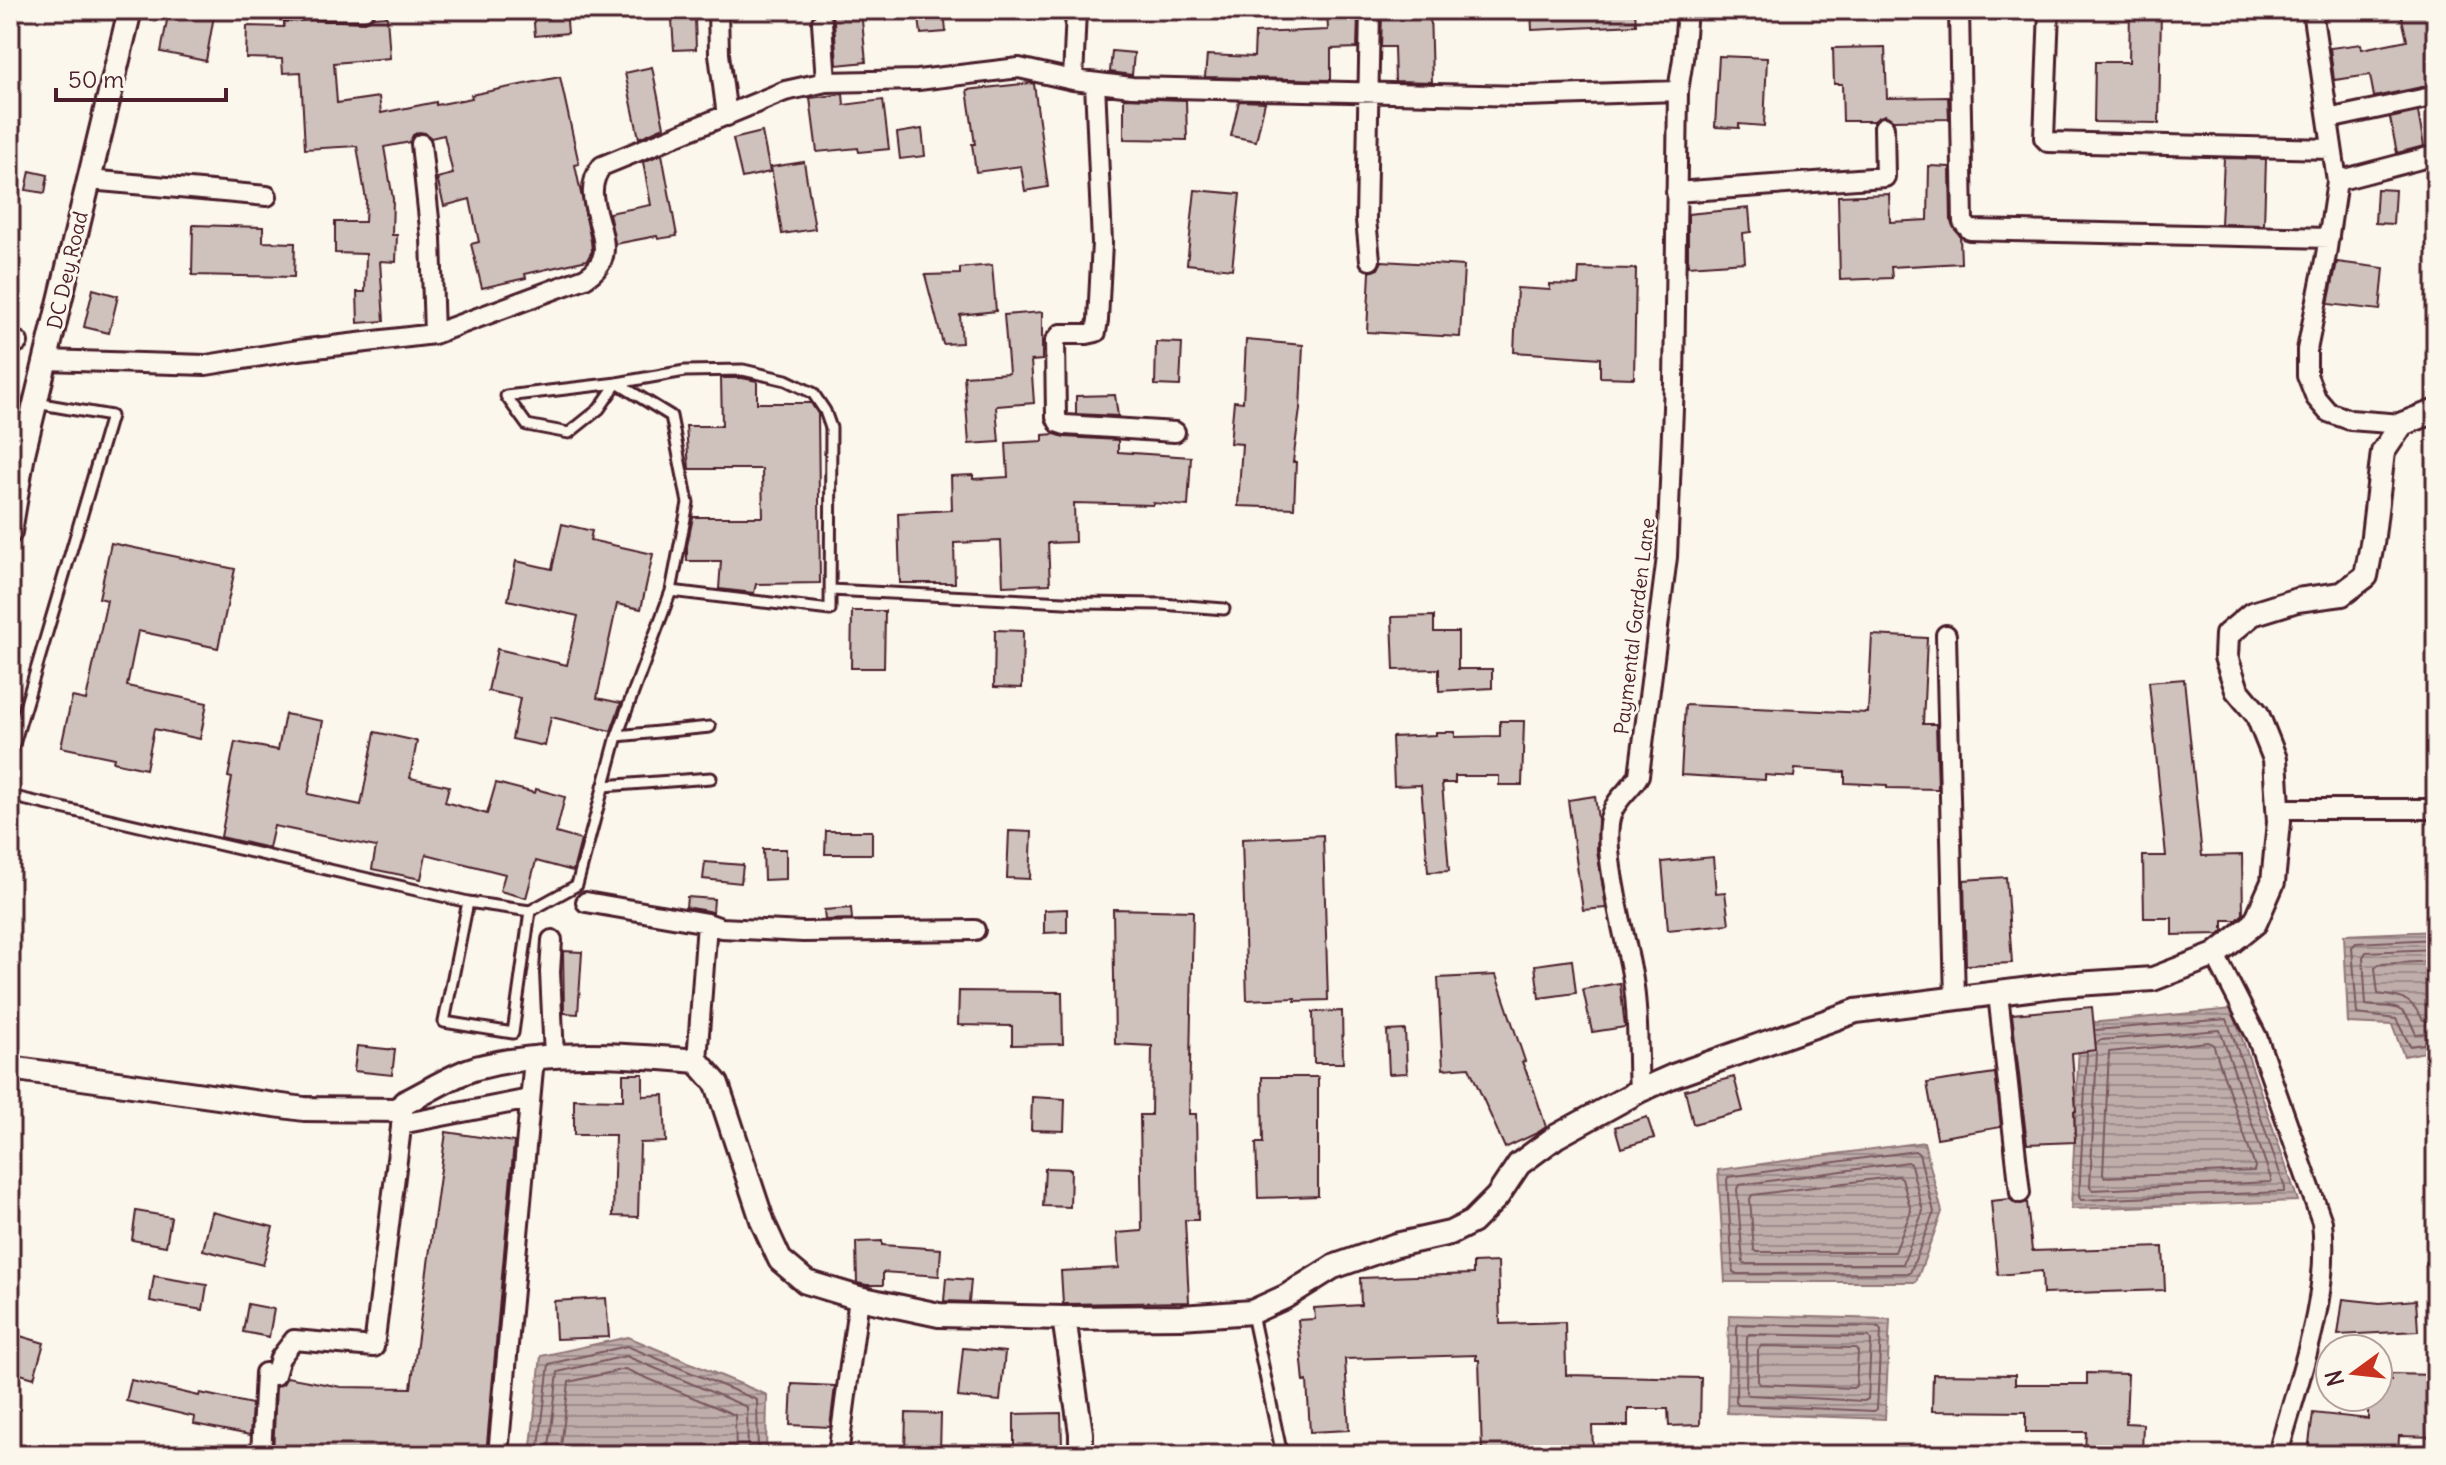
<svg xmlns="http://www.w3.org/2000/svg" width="2446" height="1465" font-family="Delius,sans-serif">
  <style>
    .water { fill: url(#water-rules); stroke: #907477; stroke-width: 2 }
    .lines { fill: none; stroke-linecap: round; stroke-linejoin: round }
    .shore { stroke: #79585e; stroke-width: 2 }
    .building { fill: #cfc2bc; stroke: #4a1f2b; stroke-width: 2 }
    .service-casing { stroke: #4a1f2b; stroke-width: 15 }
    .minor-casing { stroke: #4a1f2b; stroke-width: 24 }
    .tertiary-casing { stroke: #4a1f2b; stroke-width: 28 }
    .service { stroke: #fbf7ec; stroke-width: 9 }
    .minor { stroke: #fbf7ec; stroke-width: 18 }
    .tertiary { stroke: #fbf7ec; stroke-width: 22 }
    .labels { text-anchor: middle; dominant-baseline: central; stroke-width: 6; stroke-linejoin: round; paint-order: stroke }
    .street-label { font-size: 20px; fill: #4a1f2b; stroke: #fbf7ec }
  </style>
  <defs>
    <pattern id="water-rules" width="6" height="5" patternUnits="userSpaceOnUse" patternTransform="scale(2)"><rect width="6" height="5" fill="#bfadaa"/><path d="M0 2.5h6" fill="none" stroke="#9d8c8b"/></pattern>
  </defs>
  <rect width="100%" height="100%" fill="#fbf7ec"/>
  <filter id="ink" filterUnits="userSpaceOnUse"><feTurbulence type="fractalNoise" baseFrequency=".0125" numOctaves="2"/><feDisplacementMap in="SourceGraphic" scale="16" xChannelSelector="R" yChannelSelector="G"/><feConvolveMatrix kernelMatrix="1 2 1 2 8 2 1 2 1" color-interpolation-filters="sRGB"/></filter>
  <g filter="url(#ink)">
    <!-- water -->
    <path class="water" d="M2436,931V1050L2404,1056L2392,1025L2348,1023L2344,935Z
      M2232,1009L2298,1201L2071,1209L2080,1024Z
      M1924,1142L1942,1212L1916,1282H1725L1718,1170Z
      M1729,1315L1890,1319L1885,1419L1727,1413Z
      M628,1337L767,1395L766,1455H530L541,1356Z"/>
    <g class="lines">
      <!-- shore -->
      <path class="shore" d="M2436,939L2356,943L2352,947L2357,1014L2396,1019L2410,1046L2436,1042
        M2436,949L2366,952L2363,957L2366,1005C2379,1008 2397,1003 2406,1015C2411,1021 2413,1029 2416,1034L2436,1032
        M2436,961L2379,964L2375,968L2378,994C2402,998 2410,996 2423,1020H2436
        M2208,1042L2213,1044L2255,1167L2254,1171L2104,1177L2103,1174L2109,1052Z
        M2097,1052L2090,1186L2092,1190L2271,1182V1179L2220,1030L2101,1040L2097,1043
        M2087,1053L2079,1197L2081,1200L2284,1192L2285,1188L2227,1019L2096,1030
        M1915,1151L1919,1154L1934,1212L1910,1273L1737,1274L1733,1272L1727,1180L1728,1177Z
        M1908,1162L1911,1165L1923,1211L1903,1264H1746L1743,1262L1737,1189L1739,1185Z
        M1899,1176L1902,1178L1911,1211L1895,1252H1757L1754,1250L1750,1199L1752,1195Z
        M1739,1324L1879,1327L1881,1331L1877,1409L1874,1411L1738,1405L1736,1401L1737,1327Z
        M1749,1334L1869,1337L1871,1340L1868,1399L1864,1401L1748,1395L1746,1392L1747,1337Z
        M1761,1346L1856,1348L1858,1352L1856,1386L1853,1388L1760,1384L1758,1381V1350Z
        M538,1455L549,1364L627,1346L757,1400L758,1455
        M548,1455L558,1372L626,1356L747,1407L748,1455
        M560,1455L569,1382L625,1369L735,1415L736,1455"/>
    </g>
    <!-- building -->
    <path class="building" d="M169,10H215L206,61L161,52Z
      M533,10H566L568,33L535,36Z
      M828,10H861L866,62L837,65L834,21Z
      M918,10H944L946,32L921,34Z
      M1327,10H1357L1358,16L1357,48L1331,49V80L1205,77L1207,55L1254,57L1255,33L1328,30Z
      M1394,10H1430L1432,82L1395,81L1394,47H1381L1382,15H1394Z
      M1531,10H1635L1636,25L1532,30Z
      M2130,10H2161L2159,123L2094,122L2095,62H2129Z
      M2400,10H2436V27L2429,29L2436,66V84L2374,97L2370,75L2334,80L2330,48L2361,44L2362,49L2407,40Z
      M387,16L390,58L334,63L337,103L379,97L381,113L436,102V105L472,98L471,95L500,89L560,77L579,164L575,165L591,241L592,251L587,260L525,274L526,278L482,288L471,244L479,242L470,199L444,206L437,178L453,174L444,135L431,138L425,133L419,132L413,135L410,142L384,147L393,199L392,235H397L396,262L380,261L384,321L358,323L357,292H365L366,254L335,253V222H365L366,200L357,146L305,149L301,72L283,73L282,59L246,58L247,26L284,27V22L312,20L364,22L374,17Z
      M695,18L696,49L674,50L672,20Z
      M1885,47L1887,98L1948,97L1949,119L1893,120L1885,115L1874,121H1843L1842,84H1834L1833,48Z
      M1112,51L1134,53L1132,75L1110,72Z
      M1719,56L1767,58L1764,126L1739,124V128L1715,127Z
      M652,67L664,127L639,138L625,73Z
      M1031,83L1034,84L1048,187L1025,191L1021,166L976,172L972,144H975L967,90Z
      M843,94L844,105L883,100L889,149L859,152L858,148L817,152L810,98Z
      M1124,98L1186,100L1187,140L1124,139Z
      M1239,101L1265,102L1256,141L1231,136Z
      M2418,112L2424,146L2397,153L2390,118Z
      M922,129L925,156L900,159L897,133Z
      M762,132L770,172L742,178L733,139Z
      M662,154L677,236L658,239L657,236L615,244L609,213L651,205L643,162Z
      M2224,158L2266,159L2264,225L2221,224Z
      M804,162L815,229L782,234L771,167Z
      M1929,166L1950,167L1951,222L1960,236L1961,263L1891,267L1892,278L1840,280L1838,196L1889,194L1890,222L1928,220Z
      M30,171L48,175L45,193L26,190Z
      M2377,189L2395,190L2393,224L2375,223Z
      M1195,190L1240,194L1232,269L1187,264Z
      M1749,208L1751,232L1743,233L1745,262L1688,266V214Z
      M193,225L263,227V242L295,243L294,277L192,275Z
      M1382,261L1464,266L1460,337L1367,332L1370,272L1378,269Z
      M2337,262L2384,268L2380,310L2328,304Z
      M992,265L996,311L960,315L962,343L943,344L925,275L960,274V268Z
      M1579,268L1636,269L1634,378L1600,377V358L1514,352L1517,288L1550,290V284L1578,285Z
      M93,289L118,296L109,333L84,327Z
      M1042,312V360L1031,361L1034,403L997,406L996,407L999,442L969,444L964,376L1009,373L1004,315Z
      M1246,340L1303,345L1300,409L1293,462H1296L1294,508L1238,506L1242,444L1230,443L1234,401L1243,402Z
      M1156,342L1182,343L1180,386L1155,385Z
      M721,378H742L757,381V403H811L818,414L820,583L756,584L754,593L719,589L721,561H687V546L693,517H763L762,469H689L686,426H722Z
      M1115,395L1118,416L1076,414V396Z
      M1055,434L1064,437L1118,440V452L1191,457L1188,506L1153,503V505L1074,503L1075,542L1048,543L1050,584L1003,586L1001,541L954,543L955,583H900L898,513L952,510L951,476L973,475V479L1008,477L1006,443L1043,441V435Z
      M562,524L592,531L590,540L653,554L641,609L617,604L597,698L621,703L611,731L551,717L545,746L512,739L520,698L488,691L497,649L567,665L578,616L508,600L516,561L552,569Z
      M111,543L235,569L218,648L138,631L127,686L207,703L200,739L154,729L146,769L113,762L114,758L61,747L72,697L86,700L107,600L99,598Z
      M852,611H885L884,668H851Z
      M1434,616V632H1458V669H1492V688L1439,691V669L1394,670L1392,617Z
      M995,630L1023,631L1022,688L994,687Z
      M1872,635L1927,638L1923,724H1936L1938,789L1887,788V785L1845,783V772L1795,769L1794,777L1765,775V780L1681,775L1685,705L1868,713Z
      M2184,679L2202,856L2242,855L2243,914L2237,920H2223V931L2219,934L2172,935V918H2144L2143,856H2166L2149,682Z
      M285,714L323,721L308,794L361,805L375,732L417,741L410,778L449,786L445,802L487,814L496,783L535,793L536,789L565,797L556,833L581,840L573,871L536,861L526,898L500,891L505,874L426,854L421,879L372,869L376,847L274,826L269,848L221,837L232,778L228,777L235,742L278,750Z
      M1500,721H1524L1522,785H1499V776H1455V783H1442L1449,871L1428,872L1421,785L1394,786L1392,737L1436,735V732H1455V737L1500,736Z
      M1595,796L1598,820L1597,850L1606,908L1583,910L1568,800Z
      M826,831H872V854H825Z
      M1009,831L1032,832L1030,879L1007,878Z
      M1323,835L1328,1000L1295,1001V998L1247,1000L1242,839Z
      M763,849H786V879L764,880Z
      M1713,857L1716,893L1725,892L1729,924L1668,930L1662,862Z
      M705,862L743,865L741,883L703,879Z
      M2006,877L2012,963L1966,965L1964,880Z
      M687,897L714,899L713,912L686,907Z
      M851,908L852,919L825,920L824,910Z
      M1067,909V932L1044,933V910Z
      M1113,909L1193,911L1189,1114H1196L1198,1220H1185L1189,1302L1063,1304L1061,1271L1119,1268L1117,1233L1142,1231L1140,1115H1151L1152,1046L1115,1044Z
      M563,951L582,952L578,1014L564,1013Z
      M1572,960L1576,993L1539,998L1535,965Z
      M1496,975L1525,1061L1522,1062L1533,1087L1546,1127L1537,1133L1505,1148L1469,1067L1443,1069L1438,978Z
      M1620,983L1625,1027L1592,1032L1583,989Z
      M959,991L1062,992L1063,1044L1012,1045V1026L958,1025Z
      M2092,1007L2096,1050L2072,1053L2076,1111H2074L2075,1142L2027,1144L2012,1014Z
      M1342,1011L1343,1063H1314L1313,1012Z
      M1405,1030L1407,1073L1389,1074L1387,1031Z
      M357,1046L395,1050L392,1075L354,1071Z
      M1995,1073L2001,1127L1937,1138L1927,1083Z
      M623,1074H643V1096L664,1095L666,1142L640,1143L638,1217L613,1216L615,1135H574V1099L623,1100Z
      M1262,1077H1318V1196L1258,1198L1256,1143H1263Z
      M1734,1077L1743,1111L1693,1124L1685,1090Z
      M1032,1097L1065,1099L1064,1131L1031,1130Z
      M1647,1117L1654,1138L1621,1148L1615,1127Z
      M446,1132L514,1142L486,1455H273L276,1387L283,1384L287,1377L341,1387L411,1388Z
      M1045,1168L1071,1169L1070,1207L1043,1206Z
      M2010,1199L2016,1204L2027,1202L2032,1251L2163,1247L2165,1290L2043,1294L2042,1271L1998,1275L1991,1201Z
      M136,1211L171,1217L166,1246L132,1240Z
      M212,1212L273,1227L263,1265L203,1250Z
      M882,1241V1245L941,1249L939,1276L883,1272V1285H867L857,1283L856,1242Z
      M1498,1262L1500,1324L1565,1322L1566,1375L1701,1378L1700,1425L1669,1426L1668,1409H1628V1426H1592L1593,1448L1482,1453L1479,1360H1476V1355L1345,1359L1349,1430L1310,1432L1307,1381L1304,1382L1298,1320L1315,1319L1314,1308L1361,1305L1360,1278L1473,1274V1263Z
      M154,1276L207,1285L203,1310L150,1301Z
      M946,1278L971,1280L969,1302L944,1301Z
      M606,1298L609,1337L556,1339L554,1301Z
      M2343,1299L2380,1303L2416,1300L2418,1331L2338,1335Z
      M248,1304L274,1309L269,1337L243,1332Z
      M10,1333L44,1343L34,1378L10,1371Z
      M963,1348L1005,1352L1000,1401L958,1397Z
      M2087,1373L2128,1374L2126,1423L2143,1424L2142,1453L2085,1451L2086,1432H2026V1412L1932,1411L1933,1374L2015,1375V1384H2087Z
      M2391,1374L2435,1375L2431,1412H2436V1437L2399,1436L2398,1455H2334L2308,1451L2313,1413L2368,1419V1397H2378V1380H2391Z
      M131,1380L199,1396L200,1393L252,1404L250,1435L194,1424L195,1417L126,1401Z
      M792,1384L835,1386L830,1427L790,1425Z
      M906,1413L941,1414L940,1452L905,1451Z
      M1061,1413L1062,1446H1014V1414Z"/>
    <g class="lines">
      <!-- service casing -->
      <g class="service-casing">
        <path id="service" d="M831,590L1083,603L1162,604L1224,609
          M617,736L710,727
          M10,758L111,416L36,403
          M603,786L711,778
          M10,796L468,902
          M530,911L468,902L444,1022L513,1033L530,911L577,885L617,736L671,591L830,610L831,428L825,411L813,393L786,380L743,370L685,371L617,383L506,396L527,425L569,433L599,409L617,383L671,416L688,503L671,591
          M1252,1314L1282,1455"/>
      </g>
      <!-- minor casing -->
      <g class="minor-casing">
        <path id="minor" d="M325,10H364
          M718,10L719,54L727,116
          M1370,10L1366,220L1370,260
          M1959,10L1963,222L1970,230L2329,238
          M2049,10L2044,138L2048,142L2332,149
          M2312,10L2337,181L2326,255L2307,350V375L2316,398L2328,412L2350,420L2402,424
          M822,22L826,82
          M1073,80L1076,10
          M1095,83L1102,243L1098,320L1096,332L1087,334H1061L1055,341L1056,417L1059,423L1065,425L1175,432
          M2328,119L2436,96
          M421,144L431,238L434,334
          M89,180L267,196
          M2337,181L2436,155
          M1676,192L1885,177L1884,127
          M10,341L18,342
          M45,360L206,365L299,350L434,334L585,278C633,249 571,204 602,166L785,91L826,82L918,80L1019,68L1073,80L1132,87L1523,96L1678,91
          M1946,635L1955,999
          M2278,809H2436
          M586,902L707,923L721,928L803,932L975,930
          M552,940L550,972L554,1056
          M2215,955L2257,1037L2322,1222C2330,1296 2301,1372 2281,1443L2280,1455
          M1998,994L2020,1193
          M697,1061L707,923
          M1639,1091C1637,1055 1639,1016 1633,980C1627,941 1600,848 1611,815C1616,798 1631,790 1639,775L1667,557L1674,383L1678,91L1683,59L1687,10
          M401,1124L530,1099
          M261,1455L265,1373L275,1375L280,1358L294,1340L374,1347L404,1103
          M498,1455L534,1058
          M838,1455L859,1298"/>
      </g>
      <!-- tertiary casing -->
      <g class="tertiary-casing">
        <path id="tertiary" d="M10,532L23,454L130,10
          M10,1068L304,1109L401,1110L404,1103C427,1092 452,1075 476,1068C547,1049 625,1055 697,1061L717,1084L763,1223L780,1260L806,1282L859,1298L939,1315L1064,1318L1181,1317L1252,1312L1285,1297L1333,1267L1396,1245L1450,1233L1472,1222L1497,1197L1519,1164L1557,1136L1639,1091L1673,1076L1856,1011L2061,985L2153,979L2215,955L2255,923L2273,882L2279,822L2275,759L2257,714L2237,690L2226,657L2227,635L2252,614L2297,600L2342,594L2366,576L2372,544L2383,452L2402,424L2436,411
          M1064,1318L1081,1433V1455"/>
      </g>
      <!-- service -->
      <use href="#service" class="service"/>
      <!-- minor -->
      <use href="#minor" class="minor"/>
      <!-- tertiary -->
      <use href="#tertiary" class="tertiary"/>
    </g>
  </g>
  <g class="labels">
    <!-- street labels -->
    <g class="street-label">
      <text transform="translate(67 270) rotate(-77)">DC Dey Road</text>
      <text transform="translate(1634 626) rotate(-83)">Paymental Garden Lane</text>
    </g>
  </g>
  <!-- margin -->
  <rect width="2446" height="1465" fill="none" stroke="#fbf7ec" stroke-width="40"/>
  <rect x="20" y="20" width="2406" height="1425" fill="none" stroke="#4a1f2b" stroke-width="3" filter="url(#ink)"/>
  <!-- north arrow -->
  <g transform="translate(2354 1373) rotate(255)"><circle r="38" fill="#fbf7ec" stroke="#b4a19f" stroke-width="2"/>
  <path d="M0-6L14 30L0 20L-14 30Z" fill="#c8321e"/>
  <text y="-12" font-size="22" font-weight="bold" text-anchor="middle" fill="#4a1f2b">N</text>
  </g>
  <!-- scale -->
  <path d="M56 88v12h170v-12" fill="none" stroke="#4a1f2b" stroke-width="4"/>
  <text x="68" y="88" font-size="24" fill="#4a1f2b" stroke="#fbf7ec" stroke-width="6" paint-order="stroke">50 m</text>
</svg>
